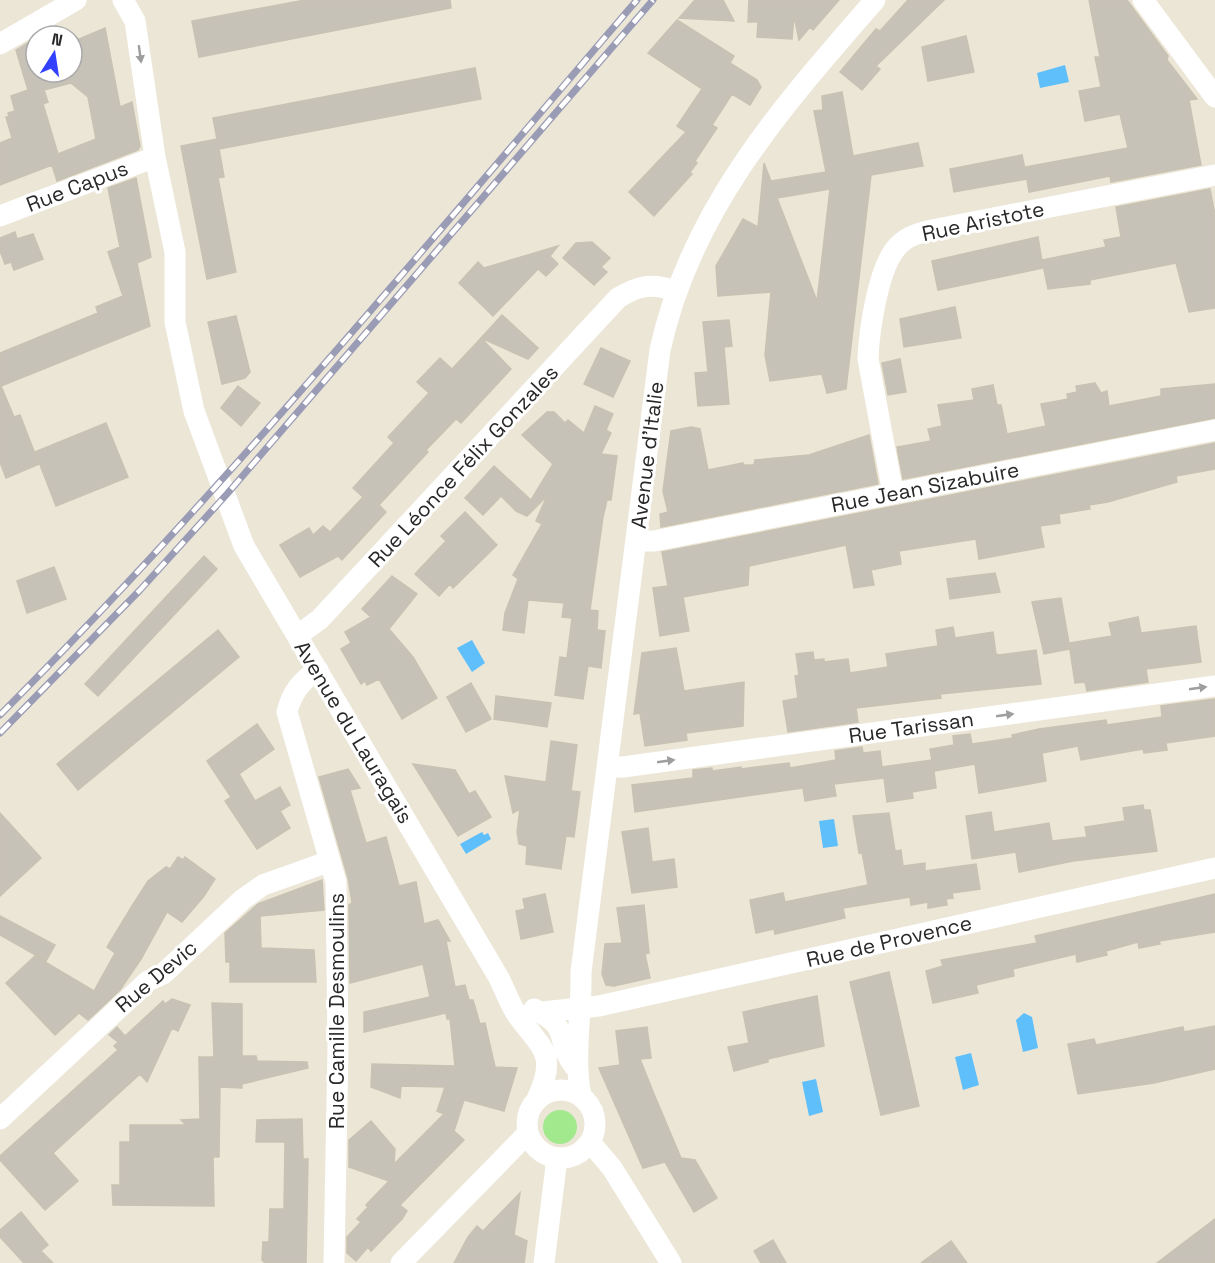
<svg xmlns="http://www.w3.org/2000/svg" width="1215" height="1263" font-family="'Space Grotesk',sans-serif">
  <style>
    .green { fill: #a2e98e }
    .water { fill: #5fbffa }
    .building { fill: #c7c2b8; stroke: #c7c2b1; stroke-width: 1.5; fill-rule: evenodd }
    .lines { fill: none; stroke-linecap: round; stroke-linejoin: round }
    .minor { stroke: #fff; stroke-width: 21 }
    .rail-casing { stroke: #9a9bb5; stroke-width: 7 }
    .rail { stroke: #fff; stroke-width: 4.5; stroke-dasharray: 14; stroke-linecap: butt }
    .oneway { fill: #9e9e9e }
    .labels { text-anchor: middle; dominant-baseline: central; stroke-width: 6; stroke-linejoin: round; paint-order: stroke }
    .street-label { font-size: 21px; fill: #282828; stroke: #fff }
  </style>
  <rect width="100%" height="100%" fill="#ece6d7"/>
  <!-- green -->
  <path class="green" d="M543 1127a17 17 0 1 1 34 0a17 17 0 1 1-34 0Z"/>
  <!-- water -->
  <path class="water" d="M1065,65L1069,82L1040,88L1037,73Z
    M472,640L485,663L472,672L457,648Z
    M834,819L838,846L823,848L819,821Z
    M482,832L484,835L488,833L491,839L466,854L460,844Z
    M1024,1013L1032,1017L1038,1048L1023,1052L1016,1020Z
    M971,1053L979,1085L963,1090L955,1057Z
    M816,1079L823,1112L809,1116L802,1082Z"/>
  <!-- building -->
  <path class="building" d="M305,0H450L451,8L199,57L192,21Z
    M695,0H723L734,21L679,18Z
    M749,0H839L813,30L810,27L799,40L794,16L792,39L757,37L758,22H748Z
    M908,0H944L876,66L880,69L862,90L840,72L876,29L880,31Z
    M1089,0H1127L1168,56L1167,60L1197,99L1189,100L1201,165L1111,182L1110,176L1029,192L1027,179L954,192L950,169L1022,155L1025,169V167L1128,148L1120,114L1085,121L1079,91L1101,87L1095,57H1100Z
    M677,20L734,56L730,63L757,80L761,87L750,105L732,94L712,125L717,128L695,161L697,163L690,172L692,174L654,216L629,192L686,132L677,126L702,89L648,53Z
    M105,28L120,107L132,102L140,146L138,150L57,181L52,165L0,185V143L12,138L6,117H9L8,113L15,111L11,96L28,90L16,50L36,38V72H72V42ZM71,83L88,97L96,139L58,154L43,104L48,102L44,90Z
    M966,36L974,72L928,81L922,47Z
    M475,68L481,99L219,149L224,177L218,178L236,272L207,279L181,146L217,139L213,118Z
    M842,92L853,156L918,143L923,166L871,175L846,389L827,393L822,374L770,381L765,355L771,292L718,296L716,266L743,219L758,227L764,163L771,181L826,172L814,111L823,110L822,96ZM830,189L817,301L777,198Z
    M136,178L151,257L137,263L150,326L1,386L14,417L20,415L39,464L6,478L0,462V353L98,313L96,307L123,296L108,252L120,247L108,188Z
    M1210,189L1215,215V308L1189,312L1176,263L1090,280V284L1048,289L1042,260L1106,247L1104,240L1121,237L1116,207Z
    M15,232L17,239L33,234L43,259L14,270L11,262L5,264L0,251V238Z
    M1038,237L1043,268L938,290L932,261Z
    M592,242L610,258L601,267L607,272L594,285L563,258L576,243Z
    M558,246L550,256L558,264L546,276L538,269L493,316L459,283L478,262L484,268Z
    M955,307L961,338L904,347L900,319Z
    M502,315L538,348L528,359L481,338Z
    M236,316L250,372L245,378L222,384L208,322Z
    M729,320L732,346L724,347L729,404L698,406L695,373L708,372L703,322Z
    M481,338L511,369L461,423L456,419L426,450L428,452L379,505L386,512L342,560L338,556L300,577L280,545L309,528L313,535L323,526L330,532L363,497L353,488L394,443L388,437L429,393L417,382L440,358L452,369Z
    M601,348L630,361L613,397L584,384Z
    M900,359L906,392L888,395L882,363Z
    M1095,383L1101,393L1107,391L1109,406L1161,396V389L1215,384V418L903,479L897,447L931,441L928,429L942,426L938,405L974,400L972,389L993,385L997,405H1001L1007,434L1046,426L1041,404L1068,399L1067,394L1077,392L1076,386Z
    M238,386L260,403L241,426L221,408Z
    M595,406L613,414L606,430L611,433L601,454L617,456L611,500H607L603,517L590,610L598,611L597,630L605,631L601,668L588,666L583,699L555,695L560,657L567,658L572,618L562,617L564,603L528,600L524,633L503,630L505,613L518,579L513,575L542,524L536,521L547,496L527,516L516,511L501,496L483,515L465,498L494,466L531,500L553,464L522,435L547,412H554L565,423L568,420L584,433Z
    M106,423L128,477L56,506L35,452Z
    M691,427L700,429L708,470L743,463V465H754L755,460L809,455L869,435L878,484L661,527L660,514L668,512L663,491L671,431Z
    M1215,443V469L1176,476L1177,482L1108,502L1089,505L1090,509L1059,514L1060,523L1040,526L1044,547L979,559L976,539L899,551L901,564L871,570L874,585L854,588L846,545L749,566L748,585L683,597L689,631L660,636L653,588L668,586L662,552Z
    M465,512L497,545L453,588L450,584L439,596L415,574L446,541L441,536Z
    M204,556L217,569L98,696L85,684Z
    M54,567L66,599L27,613L17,581Z
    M995,573L1000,592L950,599L947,579Z
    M392,576L417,594L389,629L413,657L437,698L402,719L379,679L367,685L365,681L361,684L341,649L351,643L345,632L371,617L362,609Z
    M1061,598L1070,649L1044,654L1032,602Z
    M1138,617L1141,633L1196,626L1201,662L1146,669L1148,682L1087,691L1085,682L1075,683L1069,643L1112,636L1109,623Z
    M953,627L955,638L993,632L996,654L999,655L1036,650L1041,684L940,694L941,698L856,708L858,722L788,732L783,701L798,698L795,676L799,675L796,654L813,652L814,660L824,659V662L848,659L850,673L888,667L886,654L938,646L936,630Z
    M218,630L239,657L78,790L57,764Z
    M676,648L684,691L744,682L743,726L686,733L687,740L645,746L640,713L634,714L642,653Z
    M471,683L491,719L466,732L447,697Z
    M496,696L551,703L547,727L494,719Z
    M1215,699V736L1166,743L1167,750L1144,753L1143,749L1081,760L1078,746L1042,753L1046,781L979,793L975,764L934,771L936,788L912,792L913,798L887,802L884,778L834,784L836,796L805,801L803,788L635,812L632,785L693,778V770L712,768V771L741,767V769L789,763L790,768L836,760L835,751L862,747L863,753L880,751L882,767L932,760L930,749L954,745L953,736L970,734L972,744L1013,738L1012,735L1039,729L1106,720L1107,725L1162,717L1161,706Z
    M257,724L274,749L239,774L255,801L280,787L290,805L280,811L290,828L257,849L225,801L231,797L207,761Z
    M551,741L577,745L571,791L580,792L574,837L566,836L561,869L526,864L527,846L519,844L517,832L520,809L513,813L505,776L546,782Z
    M413,764L455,770L469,794L475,791L491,817L458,836Z
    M348,769L360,788L350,790L366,843L386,837L399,886L416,882L424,924L438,920L450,941H446L455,987L465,985L469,1000H473L480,1024L485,1023L495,1067L517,1068L504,1111L464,1100L454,1131L464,1140L400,1205L407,1211L402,1219L371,1251L368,1247L356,1261L347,1253V1237L361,1222L357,1219L368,1207L366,1205L389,1181L349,1167V1140L371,1121L395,1149L394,1164L444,1114L437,1111L445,1087L401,1086L400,1098L371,1087L372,1064L455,1066L450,1019H447L446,1013L364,1032V1012L430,997L423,964L350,983L349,905L352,903L348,878L319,777Z
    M1143,805L1144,810H1150L1157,851L1073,861L1019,872L1016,852L972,859L966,816L991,812L994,832L1049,823L1052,841L1087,837L1085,827L1125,821L1123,808Z
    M0,813L41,858L0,896Z
    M889,813L895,851L901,850L903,866L925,863V871L976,864L980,889L952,893L953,898L946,899L947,905L928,908V902L911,905L910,897L843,908L845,918L775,934L774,929L756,933L750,900L783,893L785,902L868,885L862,852L859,853L853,816Z
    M648,828L652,862L674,859L677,887L632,893L622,832Z
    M178,857L183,860L185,857L215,879L204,896L182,922L167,912L141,959L120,990L88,1020L79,1013L55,1035L6,983L35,956L94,991L115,953L107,947L132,906L148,881L166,867L170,869Z
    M322,880L324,910L260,916L261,948L314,950L316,982H230V962H226L225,933L258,904Z
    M545,894L553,932L521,939L516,911L525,909L523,899Z
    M1215,894V932L1159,941L1160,944L1139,948L1138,942L1106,951L1107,955L1077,962L1076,954L1013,969L1014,976L976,985L978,993L933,1003L926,971L943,966L941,960L1037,943L1035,936Z
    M644,905L649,953L645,954L650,978L614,986L606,985L602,974L605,944L622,943L617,908Z
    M0,916L55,945L46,961L0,935Z
    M889,972L919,1106L881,1115L850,982Z
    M817,996L824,1046L768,1059V1062L734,1071L728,1047L749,1043L743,1012Z
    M172,999L190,1005L178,1031L172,1028L147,1082L140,1074L53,1153L78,1181L45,1210L0,1160V1156L118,1050L114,1046L118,1042L109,1035L117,1027L125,1036L163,1001L165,1004Z
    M212,1003L242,1004V1056H256L257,1061L307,1062L308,1068L242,1084V1088L220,1087L219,1157H213L214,1206L113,1205L112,1185H120V1142H130V1125H186L181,1120L200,1119L199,1057H214Z
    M1215,1026V1069L1154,1083L1078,1094L1068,1044L1094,1039L1096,1045L1183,1027L1184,1032Z
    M647,1027L651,1058L640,1059L654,1094L681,1158L695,1160L717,1198L694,1212L665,1162L643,1168L599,1068L620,1065L616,1031Z
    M302,1119L303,1159H308L306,1263H265L262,1260L263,1242H269L270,1209H284L285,1142H256L257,1120Z
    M520,1193L514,1235L527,1241L524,1263H454L468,1237L477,1226L483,1231Z
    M21,1212L48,1245L41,1251L53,1263H24L0,1237V1230Z
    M1215,1219V1263H1157Z
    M773,1240L786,1263H761L754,1251Z
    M951,1241L967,1263H921Z"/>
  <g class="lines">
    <!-- minor -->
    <path class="minor" d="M123,0L135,21L155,157L175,252V322L194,411L244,546L499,978C505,990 510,1005 518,1016C542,1049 558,1054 537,1099
      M1143,0L1215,97
      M0,44L76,0
      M0,216L155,157
      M893,493L868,359C869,332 878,266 898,246C907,236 919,233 932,230L1215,175
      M636,541H654L1215,430
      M297,636L320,619L618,298C639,285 652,283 675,291
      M318,670C301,681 292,692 287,712L336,882L338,1046L334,1263
      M608,767H623L1215,686
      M534,1009C574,1029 553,1040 575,1067
      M542,1012L599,1006L1215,868
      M527 1124a34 34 0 1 1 68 0a34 34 0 1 1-68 0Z
      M581,1096C573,1055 582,1014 581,972L660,350C691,208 783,106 875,0
      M0,1119L148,981L163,974L243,899L263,885L330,861
      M590,1142L612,1168L671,1263
      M401,1263L528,1133
      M544,1263L557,1158"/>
    <!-- rail casing -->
    <g class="rail-casing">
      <path id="rail" d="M0,715C225,489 429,242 637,0
        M0,733L140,590L227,494L653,0"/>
    </g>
    <!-- rail -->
    <use href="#rail" class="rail"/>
  </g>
  <!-- one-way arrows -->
  <defs><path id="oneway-solid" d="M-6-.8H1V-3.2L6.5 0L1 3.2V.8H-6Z" transform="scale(1.5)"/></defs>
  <g class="oneway">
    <use href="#oneway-solid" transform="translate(140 54) rotate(82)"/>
    <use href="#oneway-solid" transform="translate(1198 688) rotate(-8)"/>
    <use href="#oneway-solid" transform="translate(1005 715) rotate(-8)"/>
    <use href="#oneway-solid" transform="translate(666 761) rotate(-8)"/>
  </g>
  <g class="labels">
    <!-- street labels -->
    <g class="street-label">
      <text transform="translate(77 186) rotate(-21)">Rue Capus</text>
      <text transform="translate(983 221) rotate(-12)">Rue Aristote</text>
      <text transform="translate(647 455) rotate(-83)">Avenue d'Italie</text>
      <text transform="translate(463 466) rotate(-47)">Rue Léonce Félix Gonzales</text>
      <text transform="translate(925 487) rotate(-11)">Rue Jean Sizabuire</text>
      <text transform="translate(911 727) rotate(-8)">Rue Tarissan</text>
      <text transform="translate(354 732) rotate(59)">Avenue du Lauragais</text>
      <text transform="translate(889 941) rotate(-13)">Rue de Provence</text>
      <text transform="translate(156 976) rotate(-40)">Rue Devic</text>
      <text transform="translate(336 1011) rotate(-90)">Rue Camille Desmoulins</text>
    </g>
  </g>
  <!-- north arrow -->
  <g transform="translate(54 54) rotate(12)"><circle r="28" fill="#ffffff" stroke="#a9a9a9" stroke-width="1.5"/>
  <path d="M0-4.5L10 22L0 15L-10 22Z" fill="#3241ff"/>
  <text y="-9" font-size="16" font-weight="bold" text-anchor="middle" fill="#282828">N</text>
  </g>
</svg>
